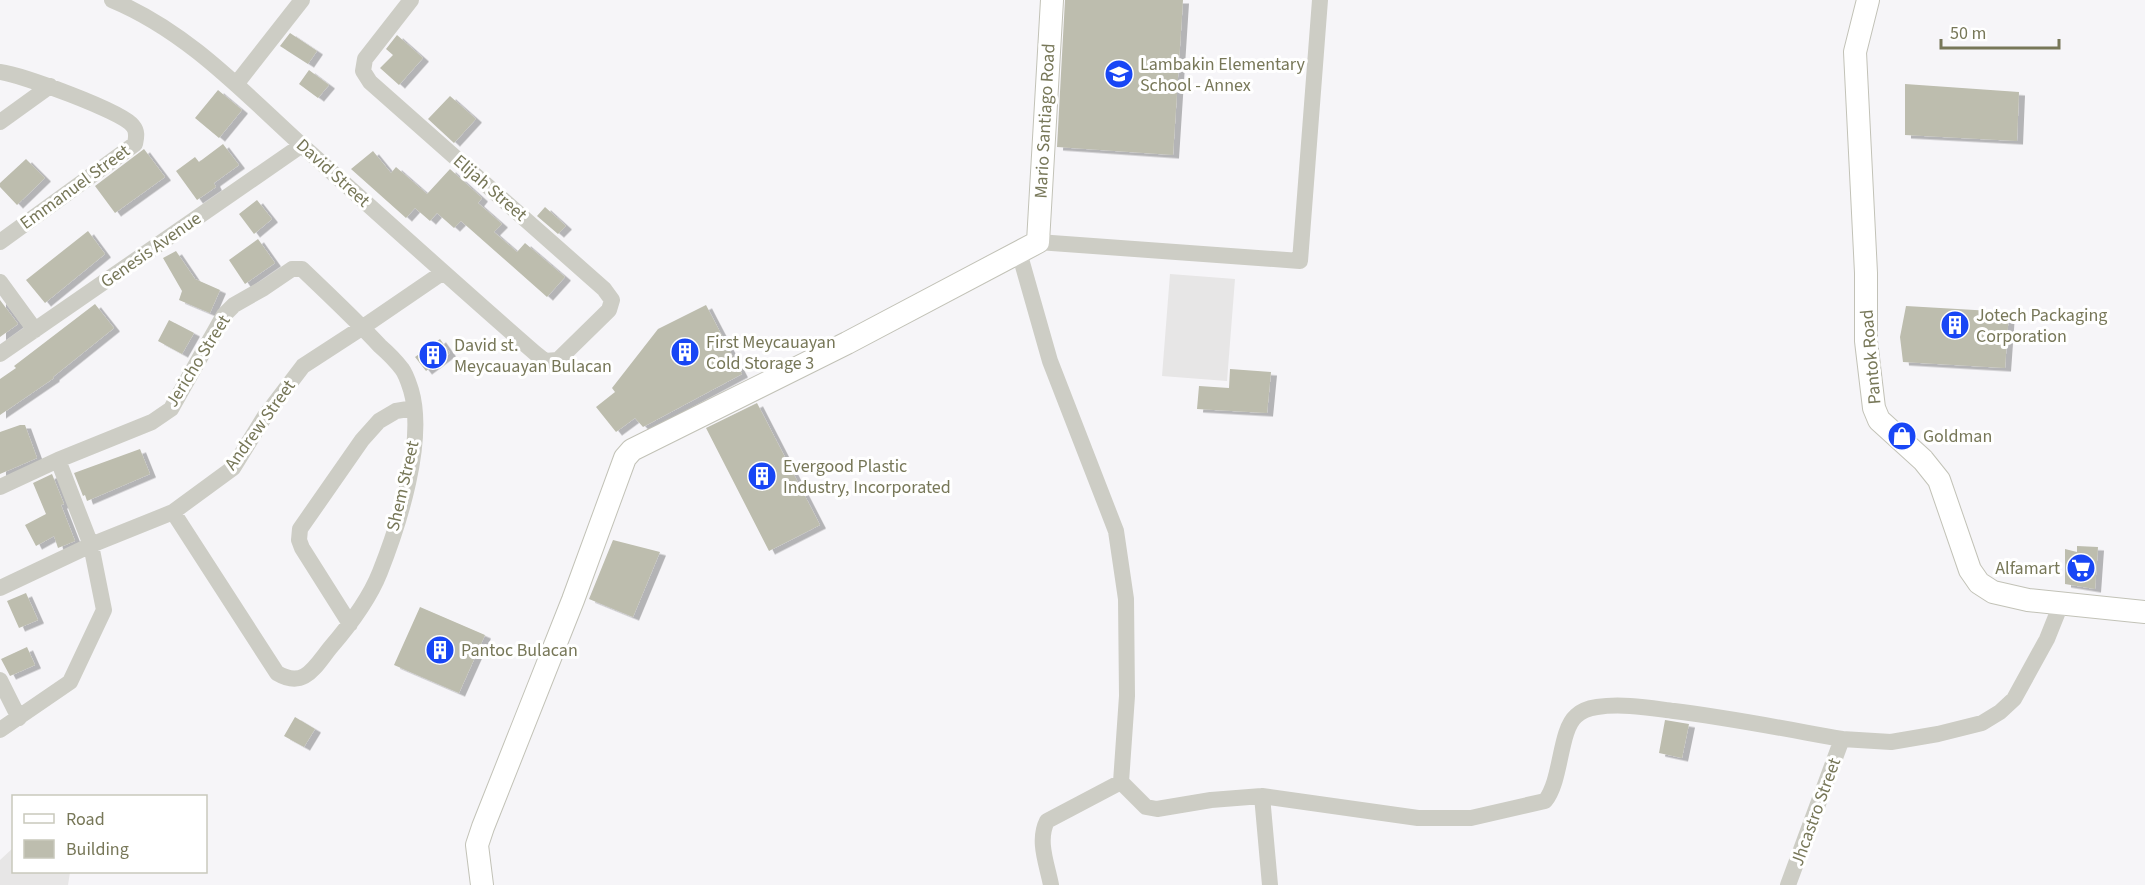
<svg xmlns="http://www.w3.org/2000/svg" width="2145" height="885" font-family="'Source Sans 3',sans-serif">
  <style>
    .built { fill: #e7e6e6 }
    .building { fill: #bdbdae; filter: url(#shadow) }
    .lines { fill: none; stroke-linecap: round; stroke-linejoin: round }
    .secondary-casing { stroke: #c2c2b7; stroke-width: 24 }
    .street { stroke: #cdcdc5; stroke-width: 16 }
    .secondary { stroke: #fff; stroke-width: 22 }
    .labels { text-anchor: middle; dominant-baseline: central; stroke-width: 6; stroke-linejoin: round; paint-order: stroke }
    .poi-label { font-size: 18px; fill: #777758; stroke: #fff; text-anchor: start }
    .street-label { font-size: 18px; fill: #777758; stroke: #fff }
  </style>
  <defs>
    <filter id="shadow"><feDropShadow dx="6" dy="3.5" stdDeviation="0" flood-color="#0004"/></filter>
  </defs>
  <rect width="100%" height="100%" fill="#f6f5f8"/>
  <!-- built -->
  <path class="built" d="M1170,274L1235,279L1227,381L1162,376Z
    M13,848L14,872H70L68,885H0V860Z"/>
  <!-- building -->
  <path class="building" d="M1065,0H1183L1173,155L1057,147Z
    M290,33L317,51L308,64L280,46Z
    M397,35L423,58L399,85L380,68L393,55L386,49Z
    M309,70L329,85L318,98L299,84Z
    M1905,84L2019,92L2017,141L1905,135Z
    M218,90L242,110L219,138L195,118Z
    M450,96L476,119L454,143L428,119Z
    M223,144L239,165L214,183L216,187L197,200L176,171L195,157L199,162Z
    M144,149L165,177L115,213L95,186Z
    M373,151L391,173L396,167L427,194L450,169L482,198L478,203L502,224L494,232L517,252L525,243L565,277L547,297L461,221L454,228L437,213L430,221L415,208L406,218L351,169Z
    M26,159L45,178L17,205L0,187V183Z
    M257,200L272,219L254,234L239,214Z
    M545,207L566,226L558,234L537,216Z
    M88,231L105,254L45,303L26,280Z
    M258,239L275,263L245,284L229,260Z
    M176,251L195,279L220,290L210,313L179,300L182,291L163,258Z
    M0,300L18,324L0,337Z
    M95,304L114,328L53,377L54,378L0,415V379L16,368L14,366Z
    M706,305L742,374L643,427L635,418L616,432L596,407L615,392L612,388L658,329Z
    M1906,306L2009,312L2005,368L1903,362L1900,337Z
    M169,320L194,333L182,354L158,341Z
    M440,339L450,353L426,371L415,357Z
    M1230,369L1271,372L1267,413L1197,409L1199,386L1229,388Z
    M757,403L820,525L769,551L706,428Z
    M20,425H25L37,458L0,474V432Z
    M140,449L150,474L87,501L85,495L83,496L74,473Z
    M52,474L64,504L61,505L75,541L58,548L54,536L36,546L25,525L46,514L33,483Z
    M613,540L660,552L633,617L589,599Z
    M2077,546L2098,547L2095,589L2065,584V549L2077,552Z
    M26,593L38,620L19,628L7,601Z
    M420,607L485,635L459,693L394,665Z
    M27,647L35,665L10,676L1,659Z
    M295,717L315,729L304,747L284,736Z
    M1665,720L1689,724L1682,758L1659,753Z"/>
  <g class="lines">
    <!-- secondary casing -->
    <g class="secondary-casing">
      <path id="secondary" d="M1868,0L1855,52L1866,273V341L1874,408L1879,420L1923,460L1939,480L1970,570L1979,583L1993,592L2028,600L2145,612
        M482,885L477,845L483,827L573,600L625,458L632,450L847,343L1038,242L1052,0"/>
    </g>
    <!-- street -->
    <path class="street" d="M112,0C189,32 245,94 306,149C382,217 458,286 535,353L545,361L558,360L609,310L612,300L604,289L370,82L363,71L365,59L411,0
      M0,72C22,75 122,111 133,126C138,132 136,138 135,144L0,242
      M237,83L302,0
      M0,122L50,86
      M1038,242L1300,261L1320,0
      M1019,252L1050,361L1116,531L1126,599L1127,696L1121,782L1146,807L1157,809L1211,800L1262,796L1418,818H1471L1545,801C1562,780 1559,731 1576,716C1581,711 1590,708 1597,707C1622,703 1650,708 1674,711C1731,718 1786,729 1842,739
      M0,282L35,330
      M0,354L302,145
      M0,487L58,460L152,422L171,409L224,315L234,305L264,288L292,269H302C328,294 355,319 380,346C388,353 396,361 402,369C406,374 409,384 411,390C426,441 399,524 380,572C369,600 349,626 330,648C314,668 304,689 277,673L173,512
      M0,588L91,545L173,512L233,468L265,416L303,366L363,327L442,273
      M350,624L302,548L299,540L300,529L362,440L379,421L396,411L414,408
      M0,680L19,718
      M0,730L70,682L104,610L91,545L58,460
      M1262,796L1270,885
      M1051,885C1047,864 1037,841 1047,821L1121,782
      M1788,885L1842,739L1891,742L1938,734L1982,723L2000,712L2014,699L2047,639L2061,604"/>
    <!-- secondary -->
    <use href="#secondary" class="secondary"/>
  </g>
  <!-- icons -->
  <defs>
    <g id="school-disc" transform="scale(1.5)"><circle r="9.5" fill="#1846f5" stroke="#fff"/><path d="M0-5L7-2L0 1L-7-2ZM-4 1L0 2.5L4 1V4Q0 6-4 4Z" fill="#fff"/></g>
    <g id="building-disc" transform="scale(1.5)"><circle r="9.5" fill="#1846f5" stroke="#fff"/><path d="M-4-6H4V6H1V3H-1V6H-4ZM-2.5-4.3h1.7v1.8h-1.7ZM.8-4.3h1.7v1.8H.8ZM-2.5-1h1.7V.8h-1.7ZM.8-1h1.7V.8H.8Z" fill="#fff"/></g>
    <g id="shop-disc" transform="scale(1.5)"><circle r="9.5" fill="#1846f5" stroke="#fff"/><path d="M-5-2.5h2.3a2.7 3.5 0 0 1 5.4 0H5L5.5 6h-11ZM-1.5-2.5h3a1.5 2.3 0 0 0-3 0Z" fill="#fff"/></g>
    <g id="supermarket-disc" transform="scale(1.5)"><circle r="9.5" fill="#1846f5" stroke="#fff"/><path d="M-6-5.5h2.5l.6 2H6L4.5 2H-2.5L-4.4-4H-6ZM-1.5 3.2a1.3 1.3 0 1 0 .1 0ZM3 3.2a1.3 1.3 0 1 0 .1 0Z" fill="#fff"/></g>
  </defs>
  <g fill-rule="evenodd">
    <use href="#school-disc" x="1119" y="74"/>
    <use href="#building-disc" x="1955" y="325"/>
    <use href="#building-disc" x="685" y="352"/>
    <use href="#building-disc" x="433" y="355"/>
    <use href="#shop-disc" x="1902" y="436"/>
    <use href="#building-disc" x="762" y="476"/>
    <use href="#supermarket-disc" x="2081" y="568"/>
    <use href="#building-disc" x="440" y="650"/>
  </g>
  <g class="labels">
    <!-- poi labels -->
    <g class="poi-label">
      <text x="1140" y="64">Lambakin Elementary<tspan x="1140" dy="21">School - Annex</tspan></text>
      <text x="1976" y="315">Jotech Packaging<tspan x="1976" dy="21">Corporation</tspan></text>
      <text x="706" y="342">First Meycauayan<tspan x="706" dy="21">Cold Storage 3</tspan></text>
      <text x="454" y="345">David st.<tspan x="454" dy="21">Meycauayan Bulacan</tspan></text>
      <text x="1923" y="436">Goldman</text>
      <text x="783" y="466">Evergood Plastic<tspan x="783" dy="21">Industry, Incorporated</tspan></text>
      <text x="2060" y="568" text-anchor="end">Alfamart</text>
      <text x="461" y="650">Pantoc Bulacan</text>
    </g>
    <!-- street labels -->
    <g class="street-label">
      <text transform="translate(1045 121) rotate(-87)">Mario Santiago Road</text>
      <text transform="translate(333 173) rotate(42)">David Street</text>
      <text transform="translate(75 187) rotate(-36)">Emmanuel Street</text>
      <text transform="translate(490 188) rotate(41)">Elijah Street</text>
      <text transform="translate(151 250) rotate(-35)">Genesis Avenue</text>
      <text transform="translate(1871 357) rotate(-95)">Pantok Road</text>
      <text transform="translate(198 361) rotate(-58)">Jericho Street</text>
      <text transform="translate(260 425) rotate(-54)">Andrew Street</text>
      <text transform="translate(403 486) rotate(-77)">Shem Street</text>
      <text transform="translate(1816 812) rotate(-70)">Jhcastro Street</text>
    </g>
  </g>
  <!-- legend -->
  <rect x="12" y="795" width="195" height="78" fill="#ffffff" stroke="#c9c9bc" stroke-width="1.5"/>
  <rect x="24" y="814" width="30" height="9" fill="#ffffff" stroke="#c9c9bc" stroke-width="1.5"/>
  <text x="66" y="825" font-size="18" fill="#777758">Road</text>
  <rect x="24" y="840" width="30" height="18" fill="#bdbdae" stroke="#c9c9bc" stroke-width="1.5"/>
  <text x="66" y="855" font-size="18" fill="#777758">Building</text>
  <!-- scale -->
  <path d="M1941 39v9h118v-9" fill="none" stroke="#777758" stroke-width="3"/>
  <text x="1950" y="39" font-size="18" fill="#777758" stroke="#ffffff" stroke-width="4.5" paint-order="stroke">50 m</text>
</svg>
